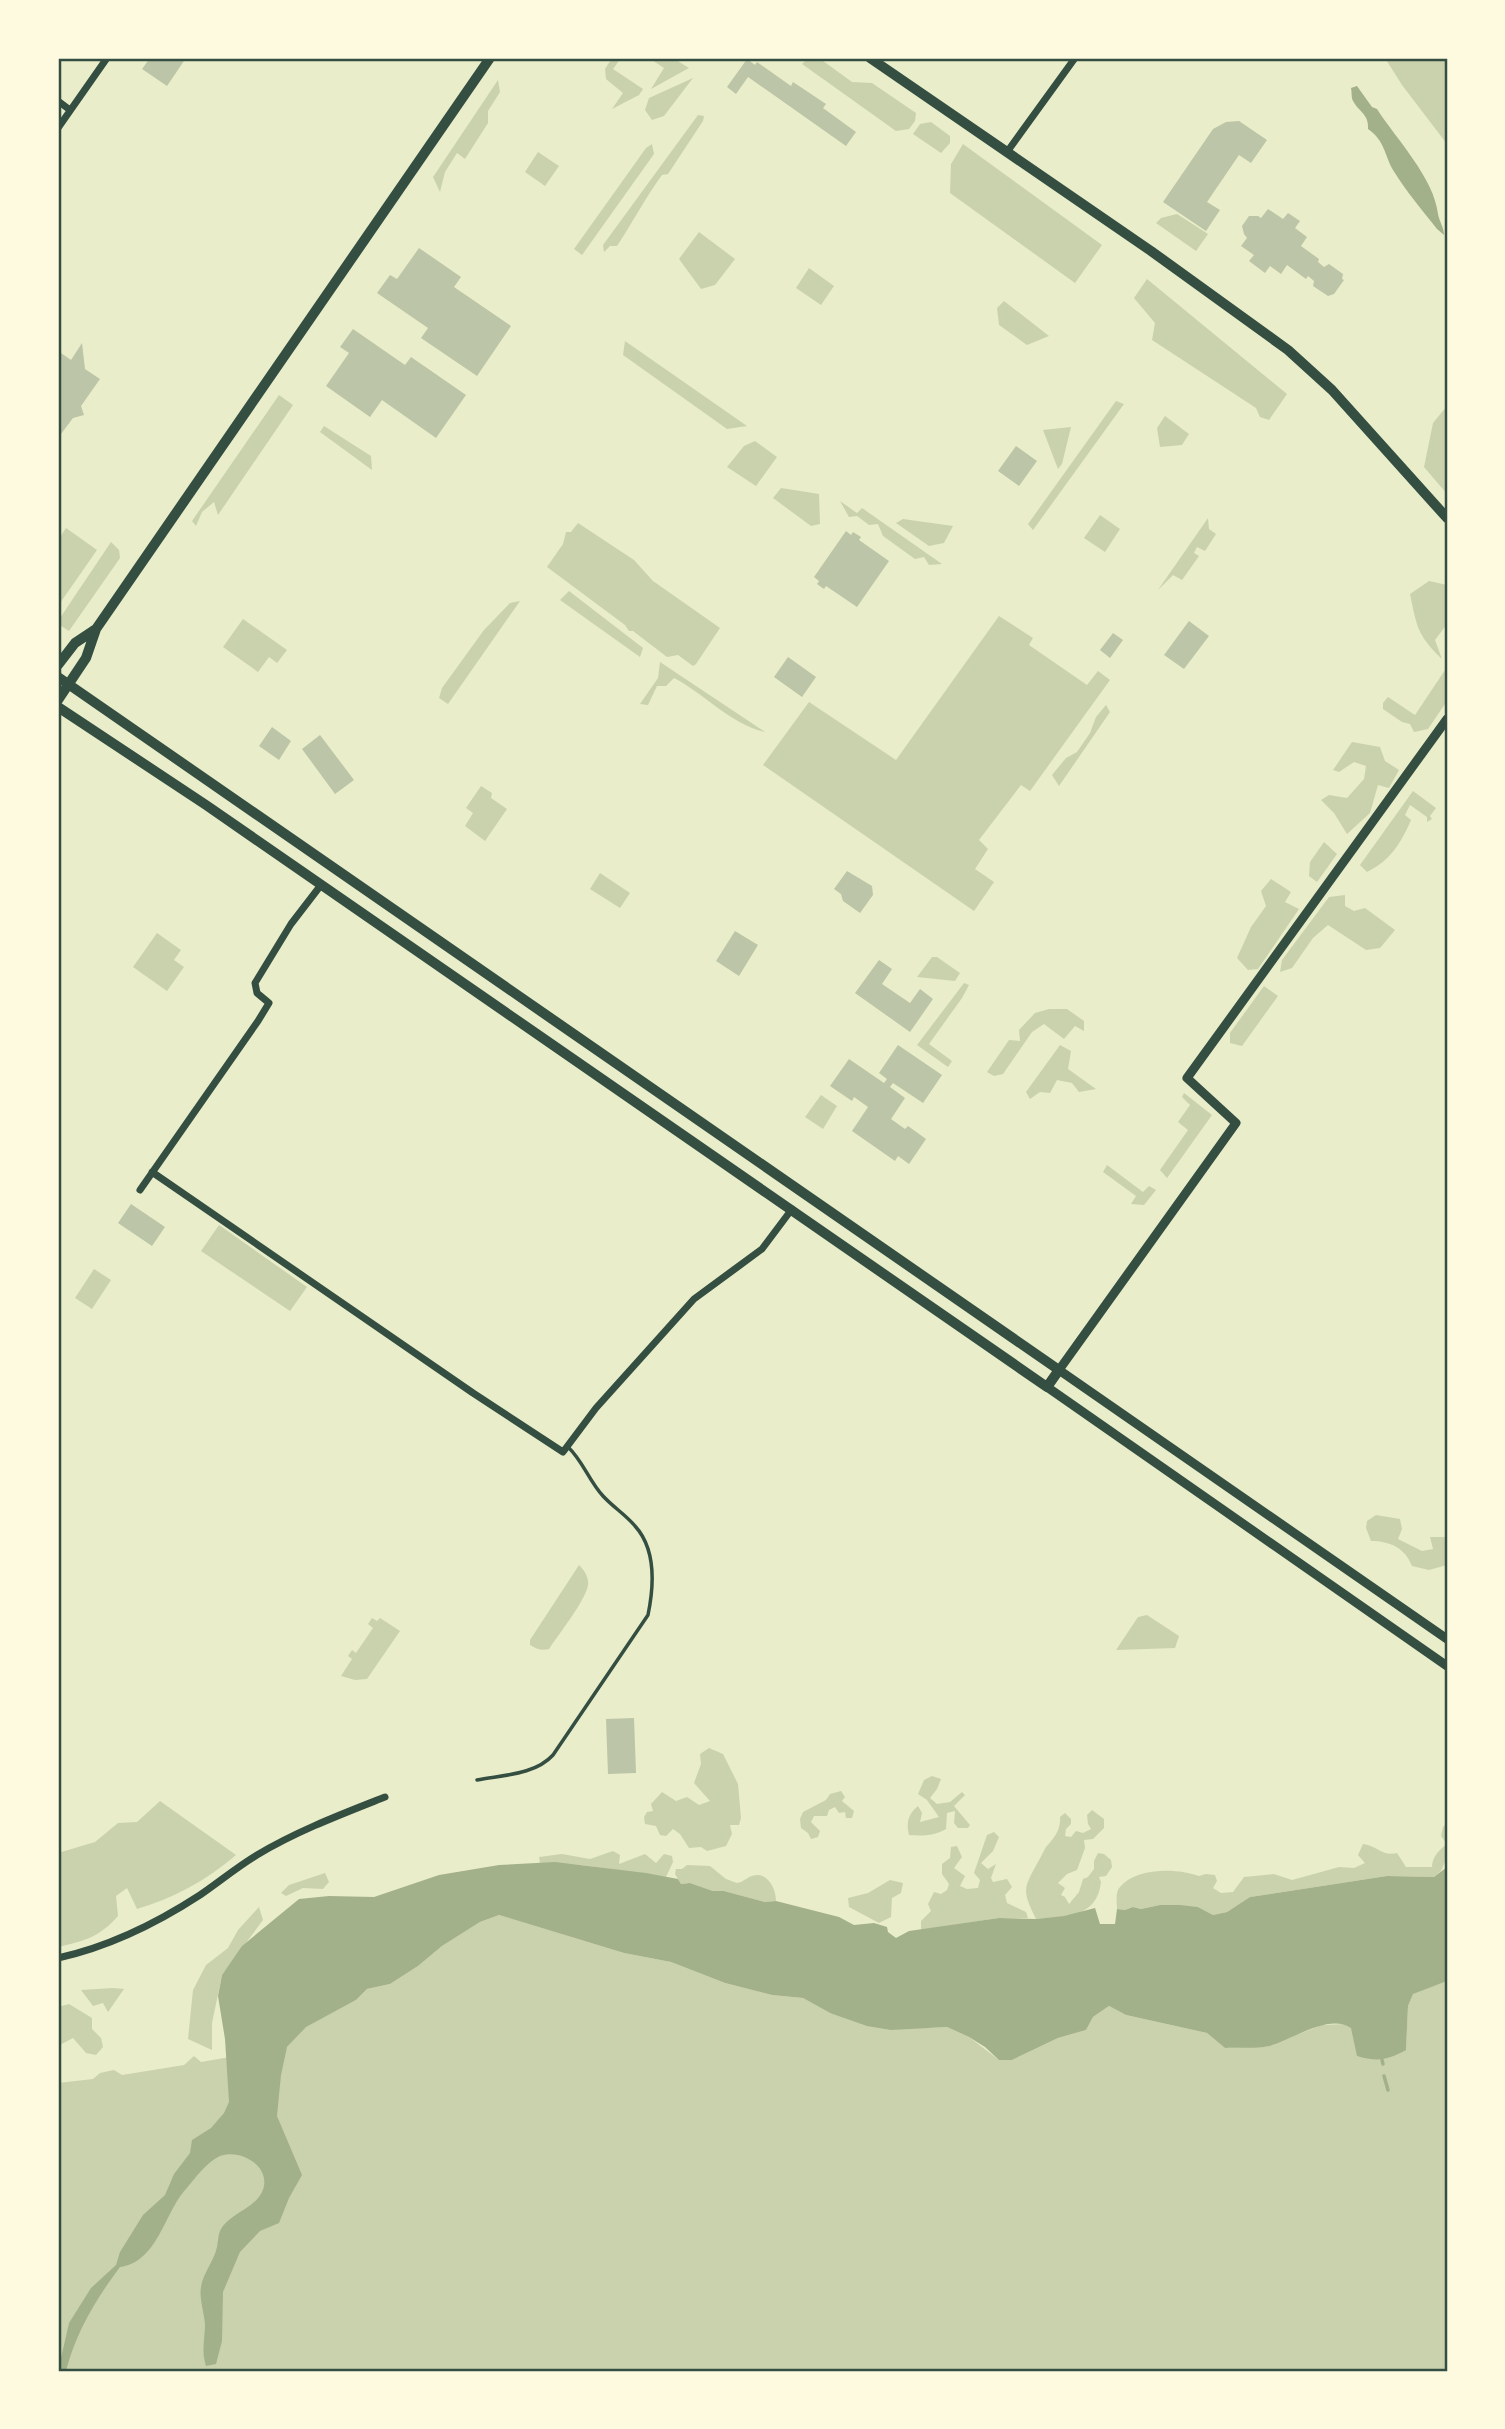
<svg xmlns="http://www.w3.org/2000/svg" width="1505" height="2429" font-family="'Work Sans',sans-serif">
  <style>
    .green { fill: #cad2ad }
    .water { fill: #a3b18a }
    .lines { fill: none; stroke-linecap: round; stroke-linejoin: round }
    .stream { stroke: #a3b18a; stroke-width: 3.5 }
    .building { fill: #bcc5a7 }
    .service { stroke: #344e41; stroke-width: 3.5 }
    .minor { stroke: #344e41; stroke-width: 7 }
    .tertiary { stroke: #344e41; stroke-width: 9 }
    .secondary { stroke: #344e41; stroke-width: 10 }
    .neatline { fill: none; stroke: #344e41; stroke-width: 2.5 }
  </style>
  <rect width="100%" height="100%" fill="#e9edc9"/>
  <!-- green -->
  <path class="green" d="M612,58H621L613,69L643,89L639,95L612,109L623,93L606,79L605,69Z
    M649,58H673L689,68L651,89L664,68Z
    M808,58H819L852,82L872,83L916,113L915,121L909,129L896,131L802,64Z
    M1385,58H1447V144L1402,85Z
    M693,78L664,116L652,120L645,110L649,98Z
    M498,80L500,92L488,111V123L465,159L457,153L445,172L440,192L433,177Z
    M698,115L704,116L703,121L668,174L662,175C645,198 633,222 617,246H610L604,252L603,245Z
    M931,122L950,136V143L941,153L913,134L920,124Z
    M652,144L654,154L582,255L574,249L646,148Z
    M963,144L1102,245L1075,283L950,193L951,164Z
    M538,152L559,166L545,186L525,172Z
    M1177,214L1208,234L1196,251L1156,223L1161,218Z
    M699,232L735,259L715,285L701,289L679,259Z
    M809,268L834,286L821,305L796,288Z
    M1147,279L1287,394L1269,420L1260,417L1256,408L1152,340L1155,323L1134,298Z
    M1004,301L1049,336L1027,345L999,325L997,308Z
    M625,341L747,426L727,429L623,355Z
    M279,395L293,405L218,515L214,502L202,512L196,526L192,521Z
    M1116,401L1124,404L1033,530L1028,524Z
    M1447,406V494L1424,467L1433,423Z
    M1165,416L1189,434L1182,445L1160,447L1157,428Z
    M324,426L371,456L372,470L320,432Z
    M1071,427L1062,464L1058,469L1043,430Z
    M755,441L777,457L756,486L727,467L744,446Z
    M781,488L819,494L820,524L811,526L773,498Z
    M840,501L857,513L862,508L942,564L929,565L924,557L915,559L883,536L878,524L869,525L857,516L849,517Z
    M1100,515L1120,529L1105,552L1084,538Z
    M1208,518L1209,529L1216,534L1205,551L1197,547L1194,553L1199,556L1182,580L1173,575L1158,590Z
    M903,519L953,526L944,543L929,546L896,523Z
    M578,523L634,560L653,581L720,628L696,664L693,666L678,655L667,657L633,631H629L625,625L547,567L563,544L566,532H571Z
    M66,528L97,550L58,606V540Z
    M111,542L119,550L120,558L69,631L58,624V621Z
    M1429,581L1447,585V624L1435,640L1442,659C1417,635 1417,627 1410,594Z
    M569,591L643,648L640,657L560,600Z
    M520,601L448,704L439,698L442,688L484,630L510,603Z
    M999,616L1033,638L1029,645L1087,685L1098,671L1110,680L1030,791L1021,785L979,840L988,849L975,869L994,882L974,911L763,765L809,702L896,760Z
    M243,619L287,650L277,663L269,657L258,672L223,647Z
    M660,662L765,732C730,724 705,694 674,678L666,686H657L648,705L640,704L658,678Z
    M1447,667V701L1428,729L1414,732L1410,724L1402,722L1383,709V703L1388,697L1415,715Z
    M1106,705L1110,712L1059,786L1052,775L1066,758L1077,752L1090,733L1096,717Z
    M1352,742L1380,747L1385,761L1399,770L1389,788L1378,785L1370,813L1347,834L1334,813L1321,800L1329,795L1347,798L1364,779L1366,766L1354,762L1339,772L1333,770Z
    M481,786L492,793L491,798L507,809L485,841L465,826L473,813L466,808Z
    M1413,791L1436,808L1430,816L1432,819L1427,822V817L1410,805L1405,815L1411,820C1401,843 1390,861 1367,872L1360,865Z
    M1324,842L1337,854L1317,882L1309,876L1310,862Z
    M600,873L630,893L620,908L590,889Z
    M1271,879L1291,892L1285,902L1299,909L1258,969L1248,970L1237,958L1251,927L1266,906L1261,891Z
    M1345,895V906L1354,911L1365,908L1395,930L1380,948L1366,950L1328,925L1313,938L1292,968L1280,972L1282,960L1329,897Z
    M157,933L181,950L174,960L184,967L167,991L133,967Z
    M932,957H937L960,973L955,981L917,977Z
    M964,983L969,985L962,998L929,1044L952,1061L948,1067L917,1045Z
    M1264,986L1278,996L1242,1046L1230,1043V1033Z
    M1049,1009H1067L1084,1021V1031L1075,1026L1064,1039L1044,1024L1032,1032L1003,1074L994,1076L987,1072L1009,1040L1020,1041L1019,1030L1035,1013Z
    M1060,1045L1071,1051L1068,1069L1096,1089L1079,1092L1072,1083L1057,1080L1050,1093L1040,1092L1030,1099L1026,1092Z
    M1184,1093L1212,1115L1167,1178L1160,1170L1188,1130L1178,1122L1190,1105L1182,1097Z
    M821,1095L837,1106L823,1129L805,1117Z
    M1107,1165L1143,1192L1149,1186L1156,1190L1144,1205L1131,1204L1136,1196L1103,1172Z
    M219,1225L307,1287L290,1311L201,1251Z
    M94,1269L111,1280L92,1309L75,1298Z
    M1376,1515L1400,1519L1402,1529L1398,1539L1422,1551L1433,1549L1430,1537H1447V1565L1429,1570L1412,1566C1405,1548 1390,1541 1371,1541L1366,1528L1367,1521Z
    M579,1565C584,1570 589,1577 588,1585C586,1600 558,1635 549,1649C541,1651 537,1649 530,1645V1640Z
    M1147,1615L1179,1636L1175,1648L1116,1650L1138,1617Z
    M372,1618L377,1621L380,1618L400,1631L367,1679L355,1680L341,1676L352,1659L348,1656L352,1650L356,1653L373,1628L368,1624Z
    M709,1748L723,1754L738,1784L741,1818L739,1825H730L732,1834L726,1846L707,1851L701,1847L689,1848L680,1834L673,1829L666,1836L660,1835L656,1826L645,1824L644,1817L647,1812L653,1811L651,1804L662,1792L676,1801L687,1797L699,1805L710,1801L694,1783L701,1764L700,1754Z
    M932,1776L941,1779L937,1789L930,1798L937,1804L950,1802L962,1792L965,1795L954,1806L970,1825L968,1828H958L954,1823L955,1811L947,1813L946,1829C934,1836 922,1836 909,1835C906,1823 908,1814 918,1806L922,1813L920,1822L939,1817L927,1800L918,1794L924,1780Z
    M841,1791L845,1797L842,1801L854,1811L852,1818H846L845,1812L839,1813L835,1807L829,1810L827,1816H814L811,1822L820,1831L818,1837L811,1839L808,1833L801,1828L800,1819L803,1812L826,1800L830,1794Z
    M160,1801L236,1855C207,1880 174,1898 137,1909L127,1888L116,1896L118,1916C100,1937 84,1941 58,1947V1853L95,1842L118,1823L137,1822Z
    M1092,1810L1104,1819V1828L1093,1839L1084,1840L1085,1848L1077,1870L1067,1874L1058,1883L1065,1888L1061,1895L1065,1897L1069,1904L1079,1892L1083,1879L1088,1877L1094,1869V1861L1098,1853L1104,1854L1111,1860L1112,1867L1106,1876L1099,1877L1101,1882C1097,1918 1066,1916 1036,1919C1022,1890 1023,1889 1038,1862C1041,1857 1043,1852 1046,1847C1054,1838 1061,1830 1060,1817L1065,1813L1071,1819V1824L1066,1829L1065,1836L1071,1837L1076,1831L1083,1833L1091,1829L1088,1824L1087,1815Z
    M1447,1823V1857L1441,1871L1434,1877L1387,1876L1250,1897L1227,1912L1213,1915L1198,1907L1160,1905L1141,1909L1133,1907L1125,1910L1117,1909C1117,1902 1115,1892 1120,1887C1136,1867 1178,1868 1199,1876L1206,1874L1215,1875L1217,1881L1213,1888L1221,1893L1233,1892L1244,1877L1274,1874L1292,1880L1339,1867L1354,1868L1365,1863L1358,1855L1363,1844C1376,1845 1383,1857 1397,1853L1406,1867H1432C1432,1857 1439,1850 1447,1844L1441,1836L1443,1827Z
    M994,1832L999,1837L993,1851L981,1863L988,1869L996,1864L991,1878L993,1882L1007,1879L1012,1887L1005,1895L1007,1903L1026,1912L1028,1918H999L921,1930V1921L931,1911L928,1904L934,1892L941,1894L947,1890L949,1884L942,1874V1864L950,1858L951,1847L957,1846L962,1857L954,1868L965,1876L960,1886L967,1889L978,1888L980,1880L974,1873L987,1835Z
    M613,1851L620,1855L619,1864L645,1854L656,1863L664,1854L672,1856L673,1862L666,1877L581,1865L540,1863L539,1857L562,1854L590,1859Z
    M687,1865L710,1866L726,1879L737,1883C744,1882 747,1877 752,1876C767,1871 776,1888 776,1901L765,1902L724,1891H713L690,1883L681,1884L675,1874L676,1869H682Z
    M325,1873L329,1882L323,1889L303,1888L286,1896L281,1893L289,1885Z
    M890,1880L903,1883L901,1893L892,1898L891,1917L879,1923L849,1907L848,1898L868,1893Z
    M259,1907L263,1920L222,1975L212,2023V2050L188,2039L193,1990L206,1965L228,1948L238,1930Z
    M499,1915L624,1953L671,1962L725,1983L772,1995L803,1998L830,2013L929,2028L947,2027L969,2037L999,2060H1012L1058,2038L1086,2030L1093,2017L1109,2006L1126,2015L1207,2033L1225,2048L1268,2046L1322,2025L1345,2024L1406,2050L1408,2006L1413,1993L1447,1981V2371H58V2083L93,2079L100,2073L114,2070L122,2075L184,2065L194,2056L201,2062L287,2047L305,2027L356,2000L367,1989L390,1984L418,1966L442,1946L480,1922Z
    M113,1988L124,1989L108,2012L103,2003L93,2006L81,1990Z
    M69,2004L92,2018V2029L101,2038L103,2047L96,2055L86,2053L73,2038L58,2046V2007Z"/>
  <!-- water -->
  <path class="water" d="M1357,86L1372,107L1377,109C1397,140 1434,178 1438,214C1439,221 1444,227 1444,235L1437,229C1422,210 1406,191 1393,170C1384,154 1385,141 1368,129C1369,114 1359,112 1353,101C1351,97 1352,92 1351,88Z
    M555,1862L646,1873L678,1879L681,1884L690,1883L713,1891H724L765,1902L776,1901L839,1917L854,1925L874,1923L887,1927L888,1932L896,1938L909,1931L999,1918L1036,1919L1064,1916L1095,1908L1100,1924H1115L1117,1909L1125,1910L1133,1907L1141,1909L1160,1905H1180L1198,1907L1213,1915L1227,1912L1250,1897L1387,1876L1434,1877L1447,1867V1981L1413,1994L1408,2006L1406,2050C1388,2060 1377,2062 1357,2056L1351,2028C1329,2013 1292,2040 1269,2046C1255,2049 1239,2047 1225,2048L1207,2033L1126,2015L1109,2006L1093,2017L1086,2030L1058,2038L1012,2060H999L985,2047L969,2037L947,2027L891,2030L867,2026L830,2013L803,1998L772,1995L725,1983L671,1962L624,1953L499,1915L480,1922L442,1946L418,1966L390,1984L367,1989L356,2000L306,2027L287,2047L281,2075L277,2116L302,2175L289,2198L279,2223L260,2231L240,2252L223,2292L222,2341L216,2364L206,2366C201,2352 205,2338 205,2324C204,2312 199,2298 201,2287C203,2273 214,2261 217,2247C218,2243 218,2236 220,2231C228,2214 254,2209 262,2192C273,2169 243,2148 220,2156C208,2161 195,2178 186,2189C164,2213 158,2262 120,2267C96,2299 76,2332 66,2371H58L69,2323L91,2288L116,2265L120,2252L143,2215L165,2195L174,2174L190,2153L192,2140L211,2128L224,2113L229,2102L225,2039L218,1996L222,1975L242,1946L299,1899L329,1896L374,1897L439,1875L499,1865Z"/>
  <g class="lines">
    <!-- stream -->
    <path class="stream" d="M1382,2060L1383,2064
      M1384,2076L1388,2090"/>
  </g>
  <!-- building -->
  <path class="building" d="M150,58H186L167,86L142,69Z
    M747,59L755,65L757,62L791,86L793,82L826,104L823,108L856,132L846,146L748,77L736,94L727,87Z
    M1239,121L1267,140L1251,163L1239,155L1207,202L1220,210L1206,231L1163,202L1213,129L1226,122Z
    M1268,209L1283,219L1288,213L1300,221L1295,228L1307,237L1301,246L1319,259L1318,262L1324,267L1329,264L1343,274L1342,279L1344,280L1334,294L1328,296L1313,286L1314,281L1308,276L1306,279L1287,265L1281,274L1270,266L1265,273L1249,261L1254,255L1241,246L1247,238L1244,234L1242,226L1249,216H1258L1261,218Z
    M419,248L461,277L454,287L511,326L477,376L421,338L428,328L377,293L390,275L397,279Z
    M353,329L405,365L411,357L466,395L436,438L382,400L370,417L326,386L349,353L340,347Z
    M82,343L85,369L100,379L81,406L84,415L73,418L58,438V351L71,360Z
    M1016,446L1037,461L1019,486L998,471Z
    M846,531L851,535L853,532L861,537L859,540L889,561L857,607L826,586L824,589L817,584L819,581L814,577Z
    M1189,621L1209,636L1184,669L1164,655Z
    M1113,633L1123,640L1110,658L1100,650Z
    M788,657L816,677L802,697L774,677Z
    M272,727L291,741L279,760L259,746Z
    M320,735L354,780L335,794L302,749Z
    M847,871L872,886L873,895L860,913L843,901L841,894L834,889Z
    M735,931L758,945L739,976L716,961Z
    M879,960L892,969L882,984L910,1003L920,989L933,999L910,1032L855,993Z
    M898,1045L942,1075L923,1103L893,1083L890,1087L905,1098L891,1119L905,1129L908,1126L926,1139L909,1164L898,1156L895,1161L852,1131L868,1107L854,1097L852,1101L830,1086L849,1059L884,1083L887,1079L879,1073Z
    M131,1204L165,1227L152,1246L118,1223Z
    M634,1718L636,1773L608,1774L606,1719Z"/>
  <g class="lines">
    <!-- service -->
    <path class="service" d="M477,1780C502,1775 535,1775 553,1755L648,1615C654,1586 656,1549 635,1526C626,1515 613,1507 603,1496C589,1481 583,1461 568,1447"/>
    <!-- minor -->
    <path class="minor" d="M58,101L70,110
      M58,128L107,58
      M1007,152L1075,58
      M152,1172L473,1393L563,1452L596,1408L694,1299L762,1249L792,1209
      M140,1190L258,1021L269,1003L257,993L255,983L291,924L321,885
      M58,1958C108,1947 157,1923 200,1895C219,1882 237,1867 257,1855C297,1831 342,1814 385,1797"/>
    <!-- tertiary -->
    <path class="tertiary" d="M1447,719L1187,1078L1236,1123L1059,1370L1447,1639
      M1047,1387L1447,1666"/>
    <!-- secondary -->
    <path class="secondary" d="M870,58L1151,251L1288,350L1332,390L1447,518
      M58,665L75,643L96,629
      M58,677L1059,1370L1047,1387L206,805L58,707
      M58,700L86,658L96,629L490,58"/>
  </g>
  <!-- border -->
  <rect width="1505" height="2429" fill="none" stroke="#fefae0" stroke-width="119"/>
  <rect x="60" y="60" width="1386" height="2310" class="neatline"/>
</svg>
